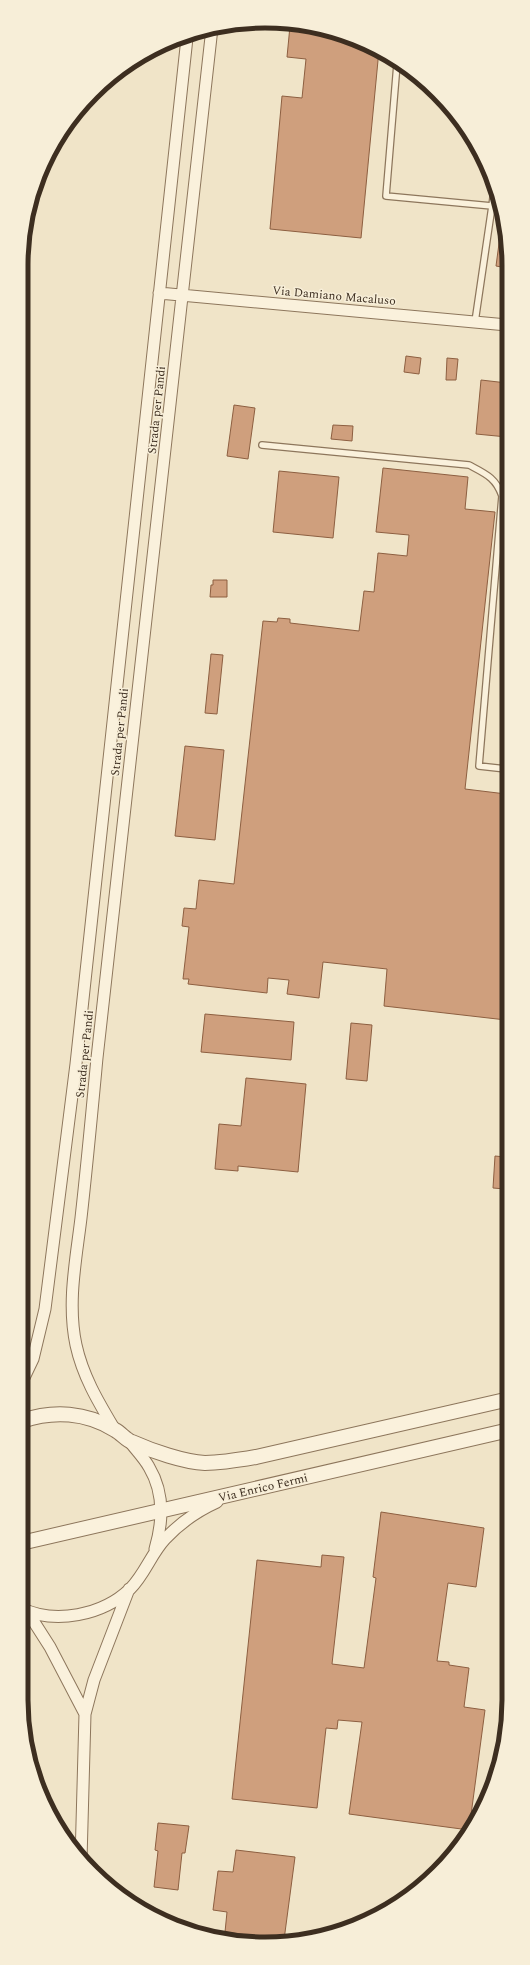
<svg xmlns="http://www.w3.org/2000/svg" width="530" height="1965" font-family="Spectral,serif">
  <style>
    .building { fill: #cf9f7d; stroke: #8d5f41 }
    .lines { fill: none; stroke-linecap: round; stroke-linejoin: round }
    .service-casing { stroke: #8d765c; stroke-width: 8 }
    .minor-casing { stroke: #8d765c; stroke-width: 13 }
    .tertiary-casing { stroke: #8d765c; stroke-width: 16 }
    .service { stroke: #faf1dc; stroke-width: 5.5 }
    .minor { stroke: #faf1dc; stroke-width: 11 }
    .tertiary { stroke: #faf1dc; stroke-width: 14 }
    .labels { text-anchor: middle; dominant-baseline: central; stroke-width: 3; stroke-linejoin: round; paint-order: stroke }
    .street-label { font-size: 12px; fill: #3d2e20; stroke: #f7eed8 }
    .rim { fill: none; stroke: #3d2e20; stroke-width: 5 }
  </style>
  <rect width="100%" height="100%" fill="#f0e4c8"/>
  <!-- building -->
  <path class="building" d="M290,26H312L373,46L379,50L361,238L270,229L282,96L302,98L306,59L287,57Z
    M500,236H507V268L496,266Z
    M406,356L421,358L419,374L404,372Z
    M447,358L458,359L456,380H446Z
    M481,380L507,383V437L476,434Z
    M234,405L255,408L248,459L227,456Z
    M333,425L353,426L352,441L331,439Z
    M383,468L468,477L465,509L495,512L465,789L506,794V1020L384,1006L387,969L323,962L319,998L287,994L289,980L268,978L267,993L188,984L189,979H183L189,927L182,926L184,908L196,909L199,880L234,884L263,621L277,622L278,618L290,619V623L359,631L364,591L374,592L378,553L407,556L409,535L376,532Z
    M279,471L339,477L333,538L273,532Z
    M213,580H227V597H210L211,585H213Z
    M211,654L223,655L217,714L205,713Z
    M185,746L224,750L215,840L175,836Z
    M205,1014L294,1022L291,1060L201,1052Z
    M351,1023L372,1025L367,1081L346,1079Z
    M246,1078L306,1084L298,1172L238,1166V1171L215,1169L219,1124L241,1126Z
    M495,1156L505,1157V1189L493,1188Z
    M381,1512L484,1528L476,1587L448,1583L437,1661L449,1662V1665L469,1668L464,1707L485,1710L469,1830L349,1814L362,1722L338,1720L337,1729L326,1728L317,1808L232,1799L257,1560L321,1567L322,1555L344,1557L332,1664L364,1668L376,1578L373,1577Z
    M158,1823L189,1826L185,1853H182L178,1890L154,1887L158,1851L155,1850Z
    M236,1850L295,1857L284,1940L225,1932L227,1912L213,1910L218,1871L233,1872Z"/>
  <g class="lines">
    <!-- service casing -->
    <g class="service-casing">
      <path id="service" d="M397,64L386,196L492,206L494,189
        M475,322L492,206
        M262,445L469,465C486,474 496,478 502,496L479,766L506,769"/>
    </g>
    <!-- minor casing -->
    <g class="minor-casing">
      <path id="minor" d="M159,293L507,325
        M22,1382L33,1359L45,1309L76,1064L187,38
        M115,1430C99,1403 83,1377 76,1345C67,1303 76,1260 81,1218C87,1165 92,1111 97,1058L212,28
        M130,1442C136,1450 144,1458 149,1467C164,1492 163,1522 155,1549
        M21,1608C55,1625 103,1615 130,1589C145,1574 151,1554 165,1539C180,1523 197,1511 217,1502
        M27,1611L50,1647L85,1714
        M81,1860L85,1714L94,1680L129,1589"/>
    </g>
    <!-- tertiary casing -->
    <g class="tertiary-casing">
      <path id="tertiary" d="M22,1421C53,1410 86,1412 115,1430C121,1433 126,1440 132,1442C152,1451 184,1462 205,1463C222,1463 239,1460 256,1457L505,1400
        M21,1543L505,1431"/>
    </g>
    <!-- service -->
    <use href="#service" class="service"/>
    <!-- minor -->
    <use href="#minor" class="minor"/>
    <!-- tertiary -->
    <use href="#tertiary" class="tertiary"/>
  </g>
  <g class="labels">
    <!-- street labels -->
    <g class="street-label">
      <text transform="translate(334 296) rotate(5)">Via Damiano Macaluso</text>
      <text transform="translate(157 410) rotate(-84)">Strada per Pandi</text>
      <text transform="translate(120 732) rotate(-84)">Strada per Pandi</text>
      <text transform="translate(85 1054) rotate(-84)">Strada per Pandi</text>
      <text transform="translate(263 1488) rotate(-13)">Via Enrico Fermi</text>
    </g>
  </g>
  <!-- crop -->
  <path d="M0 0H530V1965H0ZM265 28H265A237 237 0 0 1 502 265V1700A237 237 0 0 1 265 1937H265A237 237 0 0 1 28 1700V265A237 237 0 0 1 265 28Z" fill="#f7eed8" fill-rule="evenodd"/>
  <path class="rim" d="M265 28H265A237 237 0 0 1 502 265V1700A237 237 0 0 1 265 1937H265A237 237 0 0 1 28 1700V265A237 237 0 0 1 265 28Z"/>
</svg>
